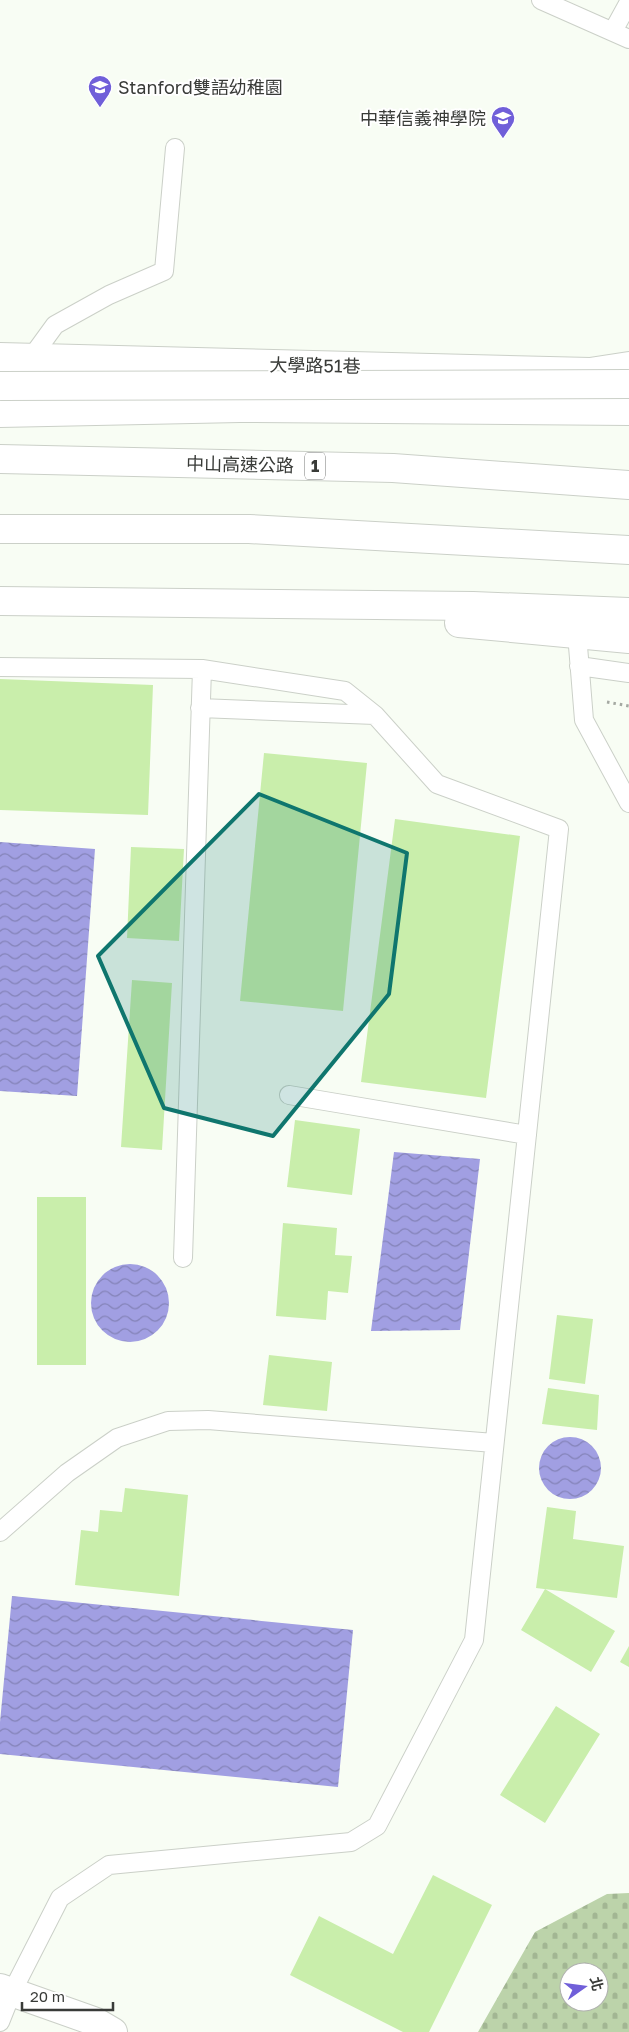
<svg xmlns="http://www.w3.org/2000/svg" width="629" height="2032" font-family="'Golos Text','Noto Sans TC',sans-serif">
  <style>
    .cemetery { fill: url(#cemetery-stones); fill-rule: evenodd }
    .water { fill: url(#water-waves) }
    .building { fill: #c9eeab }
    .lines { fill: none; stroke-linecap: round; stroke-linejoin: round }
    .lane-casing { stroke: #cbd0c8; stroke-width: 20 }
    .street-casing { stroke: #cbd0c8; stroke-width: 30 }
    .secondary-casing { stroke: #cbd0c8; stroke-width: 30 }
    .highway-casing { stroke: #cbd0c8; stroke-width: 30 }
    .path { stroke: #a5a9a2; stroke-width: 3; stroke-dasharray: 2.5 4; stroke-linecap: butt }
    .lane { stroke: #fff; stroke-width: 18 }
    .street { stroke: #fff; stroke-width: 28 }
    .secondary { stroke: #fff; stroke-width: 28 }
    .highway { stroke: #fff; stroke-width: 28 }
    .highway-bridge-casing { stroke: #cbd0c8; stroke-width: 30; stroke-linecap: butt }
    .highway-bridge { stroke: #fff; stroke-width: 28 }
    .marked { fill: #0f766e; fill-opacity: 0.2; stroke: #0f766e; stroke-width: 4; stroke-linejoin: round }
    .labels { text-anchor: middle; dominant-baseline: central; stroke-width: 4; stroke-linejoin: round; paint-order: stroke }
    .shield { fill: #fff; stroke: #747674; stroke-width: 1 }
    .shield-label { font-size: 16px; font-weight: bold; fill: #393b38 }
    .poi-label { font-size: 18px; fill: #393b38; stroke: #fff; text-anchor: start }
    .street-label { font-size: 18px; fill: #393b38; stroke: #fff }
  </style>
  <defs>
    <pattern id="cemetery-stones" width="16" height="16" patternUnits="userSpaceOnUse" patternTransform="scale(1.25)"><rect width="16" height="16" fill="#bcd3aa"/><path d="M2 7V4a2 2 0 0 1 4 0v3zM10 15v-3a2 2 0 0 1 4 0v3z" fill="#a2b693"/></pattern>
    <pattern id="water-waves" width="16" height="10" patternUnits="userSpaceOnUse" patternTransform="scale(1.25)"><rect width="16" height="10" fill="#a19fe2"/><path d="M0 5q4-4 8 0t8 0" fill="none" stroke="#8483b8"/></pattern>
  </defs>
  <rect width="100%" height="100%" fill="#f8fdf4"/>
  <!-- cemetery -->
  <path class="cemetery" d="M629,1893V2032H478L535,1932L607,1894ZM569,1972H599V2002H569Z"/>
  <!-- water -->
  <path class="water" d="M0,842L95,849L77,1096L0,1091Z
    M394,1152L480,1159L460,1330L371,1331Z
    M91 1303a39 39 0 1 1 78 0a39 39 0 1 1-78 0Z
    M539 1468a31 31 0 1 1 62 0a31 31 0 1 1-62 0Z
    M12,1596L353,1630L338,1787L0,1754V1722Z"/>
  <!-- building -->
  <path class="building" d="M0,679L153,685L148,815L0,810Z
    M264,753L367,763L343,1011L240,1001Z
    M395,819L520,836L486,1098L361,1082Z
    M131,847L184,849L179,941L127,938Z
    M132,980L172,983L162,1150L121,1147Z
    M295,1120L360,1129L352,1195L287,1187Z
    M37,1197H86V1365H37Z
    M283,1223L337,1228L335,1255L352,1256L348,1293L328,1291L326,1320L276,1316Z
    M557,1315L593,1319L585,1384L549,1379Z
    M269,1355L332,1362L327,1411L263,1405Z
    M548,1388L599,1395L597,1430L542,1424Z
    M125,1488L188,1495L179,1596L75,1585L81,1530L98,1532L100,1510L122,1512Z
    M547,1507L576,1511L573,1539L624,1546L617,1598L536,1588Z
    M545,1589L615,1631L591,1672L521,1630Z
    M629,1646V1667L620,1662Z
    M556,1706L600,1734L545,1823L500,1795Z
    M433,1875L492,1905L429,2032H403L290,1975L319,1916L393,1954Z"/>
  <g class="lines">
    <!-- lane casing -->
    <g class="lane-casing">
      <path id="lane" d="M541,0L629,39
        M613,31L629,2
        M31,358L55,325L109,295L164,271L175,148
        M578,646L584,720L629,803
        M579,666L629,673
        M0,667L202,669L345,691L375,715L437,784L559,829L474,1640L377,1826L351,1842L109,1865L60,1898L12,1992L0,2022
        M200,708L375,715
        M289,1095L527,1135
        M183,1258L202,669
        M0,1532L67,1473L117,1438L168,1421L208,1420L494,1443"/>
    </g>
    <!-- street casing -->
    <g class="street-casing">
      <path id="street" d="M0,357L590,372L629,366"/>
    </g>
    <!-- secondary casing -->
    <g class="secondary-casing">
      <path id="secondary" d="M0,1988L96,2022L113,2032"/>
    </g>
    <!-- highway casing -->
    <g class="highway-casing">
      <path id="highway" d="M0,413L240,408L629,411
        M0,459L393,468L629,485
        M0,529H249L629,550
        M0,601L473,606L629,612
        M459,623L629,639"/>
    </g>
    <!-- path -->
    <path class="path" d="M607,702L629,706"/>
    <!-- lane -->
    <use href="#lane" class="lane"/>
    <!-- street -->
    <use href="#street" class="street"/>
    <!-- secondary -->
    <use href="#secondary" class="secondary"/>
    <!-- highway -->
    <use href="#highway" class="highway"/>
    <!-- highway-bridge casing -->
    <g class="highway-bridge-casing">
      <path id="highway-bridge" d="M0,386L629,384"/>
    </g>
    <!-- highway-bridge -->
    <use href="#highway-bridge" class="highway-bridge"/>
  </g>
  <!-- marked area -->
  <path class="marked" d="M259,794L407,853L389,994L273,1136L164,1108L98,956Z"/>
  <!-- icons -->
  <defs>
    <g id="school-pin" transform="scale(1.25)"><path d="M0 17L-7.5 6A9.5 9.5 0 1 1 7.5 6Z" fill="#705fd9" stroke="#fff"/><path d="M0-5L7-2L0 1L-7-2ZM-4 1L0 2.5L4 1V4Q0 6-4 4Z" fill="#fff"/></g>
    <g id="university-pin" transform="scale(1.25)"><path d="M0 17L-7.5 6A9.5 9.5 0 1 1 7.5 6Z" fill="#705fd9" stroke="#fff"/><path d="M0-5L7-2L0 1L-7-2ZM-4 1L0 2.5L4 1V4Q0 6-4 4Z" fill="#fff"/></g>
  </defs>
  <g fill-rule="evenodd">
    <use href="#school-pin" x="100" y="87"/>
    <use href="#university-pin" x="503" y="118"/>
  </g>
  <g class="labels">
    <!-- shield labels -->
    <rect class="shield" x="305" y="452.5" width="20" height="27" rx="4"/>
    <g class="shield-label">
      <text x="315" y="466">1</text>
    </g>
    <!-- poi labels -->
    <g class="poi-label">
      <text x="118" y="87">Stanford雙語幼稚園</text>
      <text x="486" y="118" text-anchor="end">中華信義神學院</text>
    </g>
    <!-- street labels -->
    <g class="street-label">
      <text transform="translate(315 365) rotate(1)">大學路51巷</text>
      <text transform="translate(240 464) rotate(1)">中山高速公路</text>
    </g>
  </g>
  <!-- north arrow -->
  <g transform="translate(584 1987) rotate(76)"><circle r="24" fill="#ffffff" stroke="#b0b1af"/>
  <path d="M0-4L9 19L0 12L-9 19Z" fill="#705fd9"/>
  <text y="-8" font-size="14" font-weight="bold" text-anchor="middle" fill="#393b38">北</text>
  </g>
  <!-- scale -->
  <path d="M22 2002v8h91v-8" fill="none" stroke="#393b38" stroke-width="2.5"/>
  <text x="30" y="2002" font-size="15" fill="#393b38" stroke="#ffffff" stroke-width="4" paint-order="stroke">20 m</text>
</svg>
